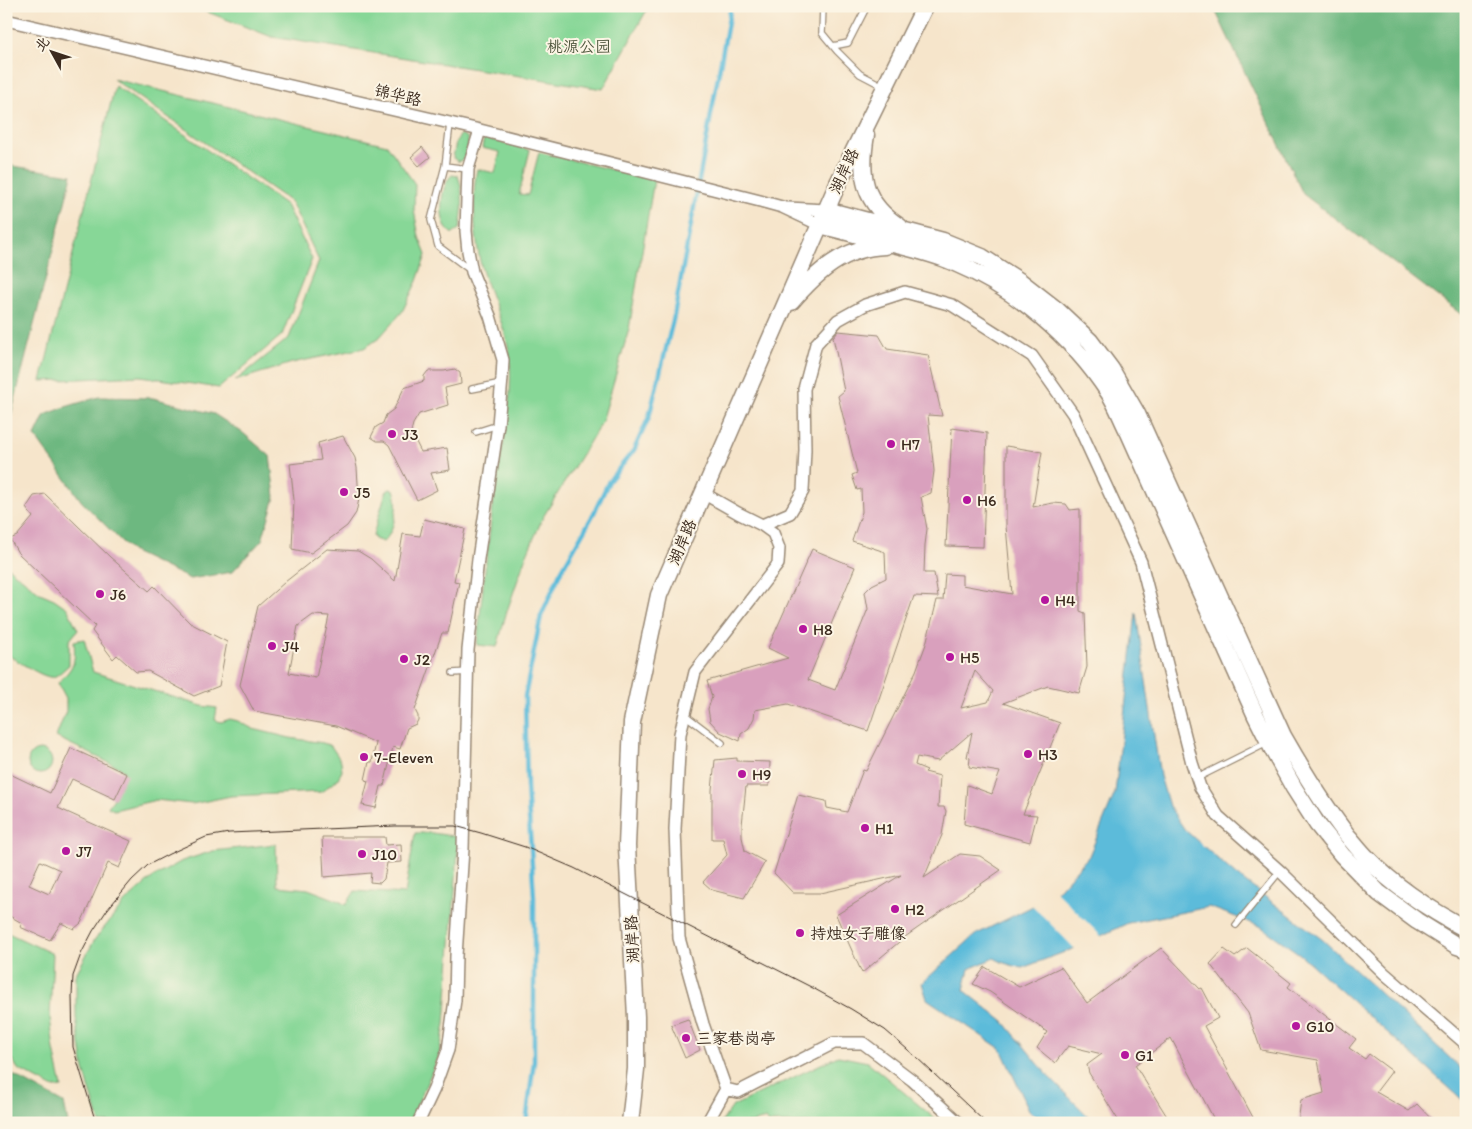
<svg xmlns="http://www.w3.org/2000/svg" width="1472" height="1129" font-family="Itim,'LXGW WenKai TC',sans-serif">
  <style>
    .green { fill: #87d797; stroke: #61805a }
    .forest { fill: #6db880; stroke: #54714f }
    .water { fill: #5bbbda; stroke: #4b727c }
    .pier { fill: #f6e5cb }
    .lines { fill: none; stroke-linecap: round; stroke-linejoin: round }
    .stream { stroke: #5bbbda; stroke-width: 4.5 }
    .building { fill: #d9a0bd; fill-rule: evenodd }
    .lane-casing { stroke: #988874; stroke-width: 8 }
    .street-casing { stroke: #988874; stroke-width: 14 }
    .secondary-casing { stroke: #988874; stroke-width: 19 }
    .lane { stroke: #fff; stroke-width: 5.5 }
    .street { stroke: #fff; stroke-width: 11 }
    .secondary { stroke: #fff; stroke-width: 16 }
    .tram { stroke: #3b2a1e; stroke-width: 1 }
    .poi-dot { fill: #b5179e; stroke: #fcf5e5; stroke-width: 2 }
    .labels { text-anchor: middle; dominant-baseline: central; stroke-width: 4; stroke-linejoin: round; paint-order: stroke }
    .park-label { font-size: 16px; fill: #4e553c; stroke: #fcf5e5 }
    .street-label { font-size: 16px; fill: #3b2a1e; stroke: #fcf5e5 }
    .poi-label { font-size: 16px; fill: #3b2a1e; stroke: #fcf5e5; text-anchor: start }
  </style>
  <rect width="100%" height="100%" fill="#fcf5e5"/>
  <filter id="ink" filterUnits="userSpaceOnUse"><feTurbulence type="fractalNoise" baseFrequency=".02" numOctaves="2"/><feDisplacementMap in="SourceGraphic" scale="10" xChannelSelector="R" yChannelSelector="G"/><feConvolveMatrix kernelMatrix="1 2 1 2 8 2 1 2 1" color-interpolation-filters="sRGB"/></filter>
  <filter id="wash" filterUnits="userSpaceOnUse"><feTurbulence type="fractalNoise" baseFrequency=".0096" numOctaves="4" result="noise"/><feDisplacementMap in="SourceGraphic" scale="20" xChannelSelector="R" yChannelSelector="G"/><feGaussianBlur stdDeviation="1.12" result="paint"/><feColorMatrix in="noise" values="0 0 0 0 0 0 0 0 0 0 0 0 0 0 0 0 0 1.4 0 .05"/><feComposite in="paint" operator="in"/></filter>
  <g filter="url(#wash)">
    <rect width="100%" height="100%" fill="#f6e5cb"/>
    <!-- green -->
    <path class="green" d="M192,6H649L603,89L272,37Z
      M113,79L387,145L415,184L414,210L419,237L426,255L417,281L402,312L378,339L364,348L292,363L235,381L289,338L319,261L291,202Z
      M115,86L286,205L312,259L282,335L219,388L140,376L41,381Z
      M461,134L468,138C469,146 466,158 459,162L453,158L456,142Z
      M484,138L530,150L519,194L528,195L539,152L654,180L629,329L602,422L543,517L525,559L506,614L497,647L477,645C482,593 488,542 495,491C502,447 513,404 510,360C507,328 492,303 483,273C475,246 471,196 477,169L495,173L500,152L482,148Z
      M452,175L458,176C464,191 463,213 460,228L453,234C436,227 440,184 452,175Z
      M390,489L394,490C400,502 394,534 383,542L375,539L373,535L385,495L387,491Z
      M6,566L40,593L54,599L67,608L78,630L69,641V665C64,669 59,675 53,677C44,679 15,659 6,654Z
      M84,639L93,672L202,706L217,708L215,720L221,722L230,719L238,721L253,729L290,738L323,743L331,746L341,761L342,771L337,780L321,792L231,796L192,804L156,800L114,810L108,807L115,797L126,774L120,768L56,737L66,711V698L58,683C73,667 76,665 74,641Z
      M28 762a12 12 0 1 1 24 0a12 12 0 1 1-24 0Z
      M415,833H432L459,837L445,1024L439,1056L409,1123H100L84,1070L76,1018V974L95,939L125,902L152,878L182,861L213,851L276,844L277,886L308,889L337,900L346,905L355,891L405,894Z
      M6,932L53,954L50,1017L54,1050L62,1087L54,1088L18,1069L6,1050Z
      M838,1056L868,1062L940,1123H769L766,1119L751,1123H721L733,1106Z"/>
    <!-- forest -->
    <path class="forest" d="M1228,6H1466V318L1303,194L1215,10Z
      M6,165L72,175L9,423L6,441Z
      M99,397L153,398L214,414L243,433L270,456L275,497L262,540L232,572L190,579L131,551L82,502L35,436L45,415L65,407Z
      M6,1071L64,1103L68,1123H6Z"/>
    <!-- water -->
    <path class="water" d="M1136,613L1160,776L1169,806L1185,830L1236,875L1323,940L1466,1073V1103L1301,955L1260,926L1209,907L1128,923L1078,947L1022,968L1004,963L994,958L969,969L964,990L1004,1022L1050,1078L1095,1123H1046L1030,1112L1001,1049L927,999L922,983L975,935L1053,896L1089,856L1115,793Z"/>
    <!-- pier -->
    <path class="pier" d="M1055,890L1103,938L1076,950L1031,904L1052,894Z"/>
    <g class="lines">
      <!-- stream -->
      <path class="stream" d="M526,1123L534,1061V897L527,786L525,696L541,616L560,573L593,515L609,481L634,450L649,417L674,316L731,6"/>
    </g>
    <g id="blocks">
      <!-- building -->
      <path class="building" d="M422,147L430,157L419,166L411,157Z
        M838,331L879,335L887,349L928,355L942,416L928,415L934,471L931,493L921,497L927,529L925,545L924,573H934L938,597L914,596L868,731L788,704L755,710L754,718L749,728L741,734L740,741L720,732L710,721L708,709L712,697L707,681L788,658L768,648L812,549L855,567L808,680L835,690L868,609L865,592L872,585L886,578L885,552L852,541L862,512L861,489L857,490L852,475L857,473L838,396L844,391L833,337Z
        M455,369L460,373L461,384L445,388L448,405L419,414L413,424L411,432L421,452L447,448L450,470L431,473L437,490L417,500L389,445L384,441H377L371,437L376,427L383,423L386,415L394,409L404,388L424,381V376L428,371H444Z
        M952,428L987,433L983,547L946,546Z
        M343,436L355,458L357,468L359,499L356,513L347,526L311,553L292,549L294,500L290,464L321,460L318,443Z
        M1006,446L1042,452L1033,507L1053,503L1066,504L1070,510L1080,509V611L1085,613L1087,667L1079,693L1048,686L1003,703L1060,723L1023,814L1037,815L1030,842L964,824L967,785L992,794L1000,772L969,767L970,758L967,757L972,732L938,761L917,757L915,765L927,770L925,772L940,776L938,807H944L946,811L942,835L924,878L960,854L980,856L1001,870L905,937L862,973L836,915L901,875L820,893H793L774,873L798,795L826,801L827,808L847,812L863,770L866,771L916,671L926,644L937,600H943L945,574L962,575V585L1012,594L1006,526ZM975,671L993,691L988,702L961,708Z
        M45,494L110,557L149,591L154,586L190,623L227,642L219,686L194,696L148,671L136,672L117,655L113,659L92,631L95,626L18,553L10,539L17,536L33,517L26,508L34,496Z
        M424,519L465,529L454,581L459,582L448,633H442L415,710L418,716V720L416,724L407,728L400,749L393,747L384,786H381L376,808L362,805L368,781L365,780L369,762H372L376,743L336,726L254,711L240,685L258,606L285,582L327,549L358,551L371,559L395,581L403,534L420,536ZM313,615L329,616L316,678L289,673L298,626Z
        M71,748L127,774L115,799L72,779L58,808L131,841L119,868L108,863L81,923L74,929L61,923L50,940L20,927L22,923L6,914V772L50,793ZM40,861L60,870L49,894L29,885Z
        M737,758V761L770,762L769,786H746L742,825V837L745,851L765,862L744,898L712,890L703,882L727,855L723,839H712V790L715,760Z
        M322,837H385L386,845L401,844L402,862L387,863L384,879L380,883L370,882L371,873L324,877Z
        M1161,948L1200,989L1202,988L1218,1018L1204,1026L1256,1123H1216L1171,1038L1135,1065L1171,1123H1120L1089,1073L1087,1065L1102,1054L1068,1046L1055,1063L1037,1048L1047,1032L990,992L973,984L985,967L1019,987L1061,967L1087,1003Z
        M1247,948L1291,983L1288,987L1356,1039L1349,1048L1365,1059L1369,1054L1392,1071L1376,1092L1409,1111L1417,1104L1435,1123H1298L1301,1100L1324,1093L1318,1060L1261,1050L1248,1013L1210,964L1224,949L1235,957Z
        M688,1019L700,1050L685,1058L671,1025Z"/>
    </g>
  </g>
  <g filter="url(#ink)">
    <use href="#blocks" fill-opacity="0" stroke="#988874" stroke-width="1"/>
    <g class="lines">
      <!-- lane casing -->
      <g class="lane-casing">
        <path id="lane" d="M823,6L822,33L837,51L860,74L883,86
          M833,46L848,43L867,6
          M450,124L445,166L431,220L438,246L470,270
          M445,166L468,169
          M472,389L502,383
          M476,432L498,425
          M453,673L468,672
          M685,715L722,743
          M1197,778L1267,743
          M1236,925L1280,871"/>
      </g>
      <!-- street casing -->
      <g class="street-casing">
        <path id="street" d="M6,20L480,130L760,201L782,207L820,225
          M788,208L826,210
          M703,493L738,513L762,525L773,533L779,548L778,564L695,672L680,734L675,829L679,938L703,1024L726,1089L738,1092L834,1043H863L912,1080L959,1123
          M762,525L790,513L803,491L805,450L804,389L816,344L838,320L865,305L905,292L952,305L1032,356L1073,414L1141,562L1192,763L1200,787L1218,816L1280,871L1384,973L1466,1044
          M418,1123L434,1089L448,1050L455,1000L456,956L463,849L468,650L478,559L498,425L502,378L503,360L490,316L472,272L468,251L466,231L468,169L480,130
          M707,1123L726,1089"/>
      </g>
      <!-- secondary casing -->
      <g class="secondary-casing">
        <path id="secondary" d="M866,135C859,176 863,203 900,227
          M826,210L943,241L982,257L1021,282L1057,310L1090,341L1111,369L1137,414L1283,736C1303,771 1322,803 1347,835C1354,843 1360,851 1367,858C1395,887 1430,910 1466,929
          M820,225C844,231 869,238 893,244C914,249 935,254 955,263C1015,288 1073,337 1109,393C1117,405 1122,420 1129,433L1256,716L1274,752L1294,788L1317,824L1342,855L1379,893L1417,921L1457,946L1466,949
          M791,302C817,272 844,247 885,246
          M630,1123L636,1069V1017L627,846L632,722L659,595L838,183L925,6"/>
      </g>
      <!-- lane -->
      <use href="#lane" class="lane"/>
      <!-- street -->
      <use href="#street" class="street"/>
      <!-- secondary -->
      <use href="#secondary" class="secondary"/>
      <!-- tram -->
      <path class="tram" d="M96,1123L73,1047L72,996L73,976L81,954L93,931L107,910L132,880L148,865L169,854L206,837L229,833L395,826H455L481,833L525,847L574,868L737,951L762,962L811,987L851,1009L885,1030L915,1056L986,1123"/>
    </g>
  </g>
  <!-- markers -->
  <g class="poi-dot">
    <circle cx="392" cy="434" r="5"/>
    <circle cx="891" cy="444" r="5"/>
    <circle cx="344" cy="492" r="5"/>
    <circle cx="967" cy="500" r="5"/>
    <circle cx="100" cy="594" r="5"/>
    <circle cx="1045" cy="600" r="5"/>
    <circle cx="803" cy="629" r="5"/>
    <circle cx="272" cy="646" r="5"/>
    <circle cx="950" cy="657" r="5"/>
    <circle cx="404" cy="659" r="5"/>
    <circle cx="1028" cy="754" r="5"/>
    <circle cx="364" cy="757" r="5"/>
    <circle cx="742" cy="774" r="5"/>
    <circle cx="865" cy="828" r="5"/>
    <circle cx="66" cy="851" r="5"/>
    <circle cx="362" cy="854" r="5"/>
    <circle cx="895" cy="909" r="5"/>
    <circle cx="800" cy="933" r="5"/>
    <circle cx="1296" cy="1026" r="5"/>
    <circle cx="686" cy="1038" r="5"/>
    <circle cx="1125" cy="1055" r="5"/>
  </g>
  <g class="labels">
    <!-- park labels -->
    <g class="park-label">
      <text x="579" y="46">桃源公园</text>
    </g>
    <!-- street labels -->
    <g class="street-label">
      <text transform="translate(398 95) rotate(13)">锦华路</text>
      <text transform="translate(844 171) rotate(-65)">湖岸路</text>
      <text transform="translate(682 542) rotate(-67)">湖岸路</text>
      <text transform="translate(632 939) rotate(-93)">湖岸路</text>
    </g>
    <!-- poi labels -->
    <g class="poi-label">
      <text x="402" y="434">J3</text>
      <text x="901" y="444">H7</text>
      <text x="354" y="492">J5</text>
      <text x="977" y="500">H6</text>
      <text x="110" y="594">J6</text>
      <text x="1055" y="600">H4</text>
      <text x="813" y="629">H8</text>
      <text x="282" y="646">J4</text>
      <text x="960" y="657">H5</text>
      <text x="414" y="659">J2</text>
      <text x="1038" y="754">H3</text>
      <text x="374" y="757">7-Eleven</text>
      <text x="752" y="774">H9</text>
      <text x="875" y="828">H1</text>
      <text x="76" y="851">J7</text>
      <text x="372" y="854">J10</text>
      <text x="905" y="909">H2</text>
      <text x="810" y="933">持烛女子雕像</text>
      <text x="1306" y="1026">G10</text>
      <text x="696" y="1038">三家巷岗亭</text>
      <text x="1135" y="1055">G1</text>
    </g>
  </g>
  <!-- margin -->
  <rect width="1472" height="1129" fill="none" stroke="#fcf5e5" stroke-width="25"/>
  <!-- north arrow -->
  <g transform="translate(52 52) rotate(310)" stroke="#fcf5e5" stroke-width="4" paint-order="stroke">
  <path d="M0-4L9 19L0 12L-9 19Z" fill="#3b2a1e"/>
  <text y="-8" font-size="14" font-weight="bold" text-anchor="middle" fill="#3b2a1e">北</text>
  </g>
</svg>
